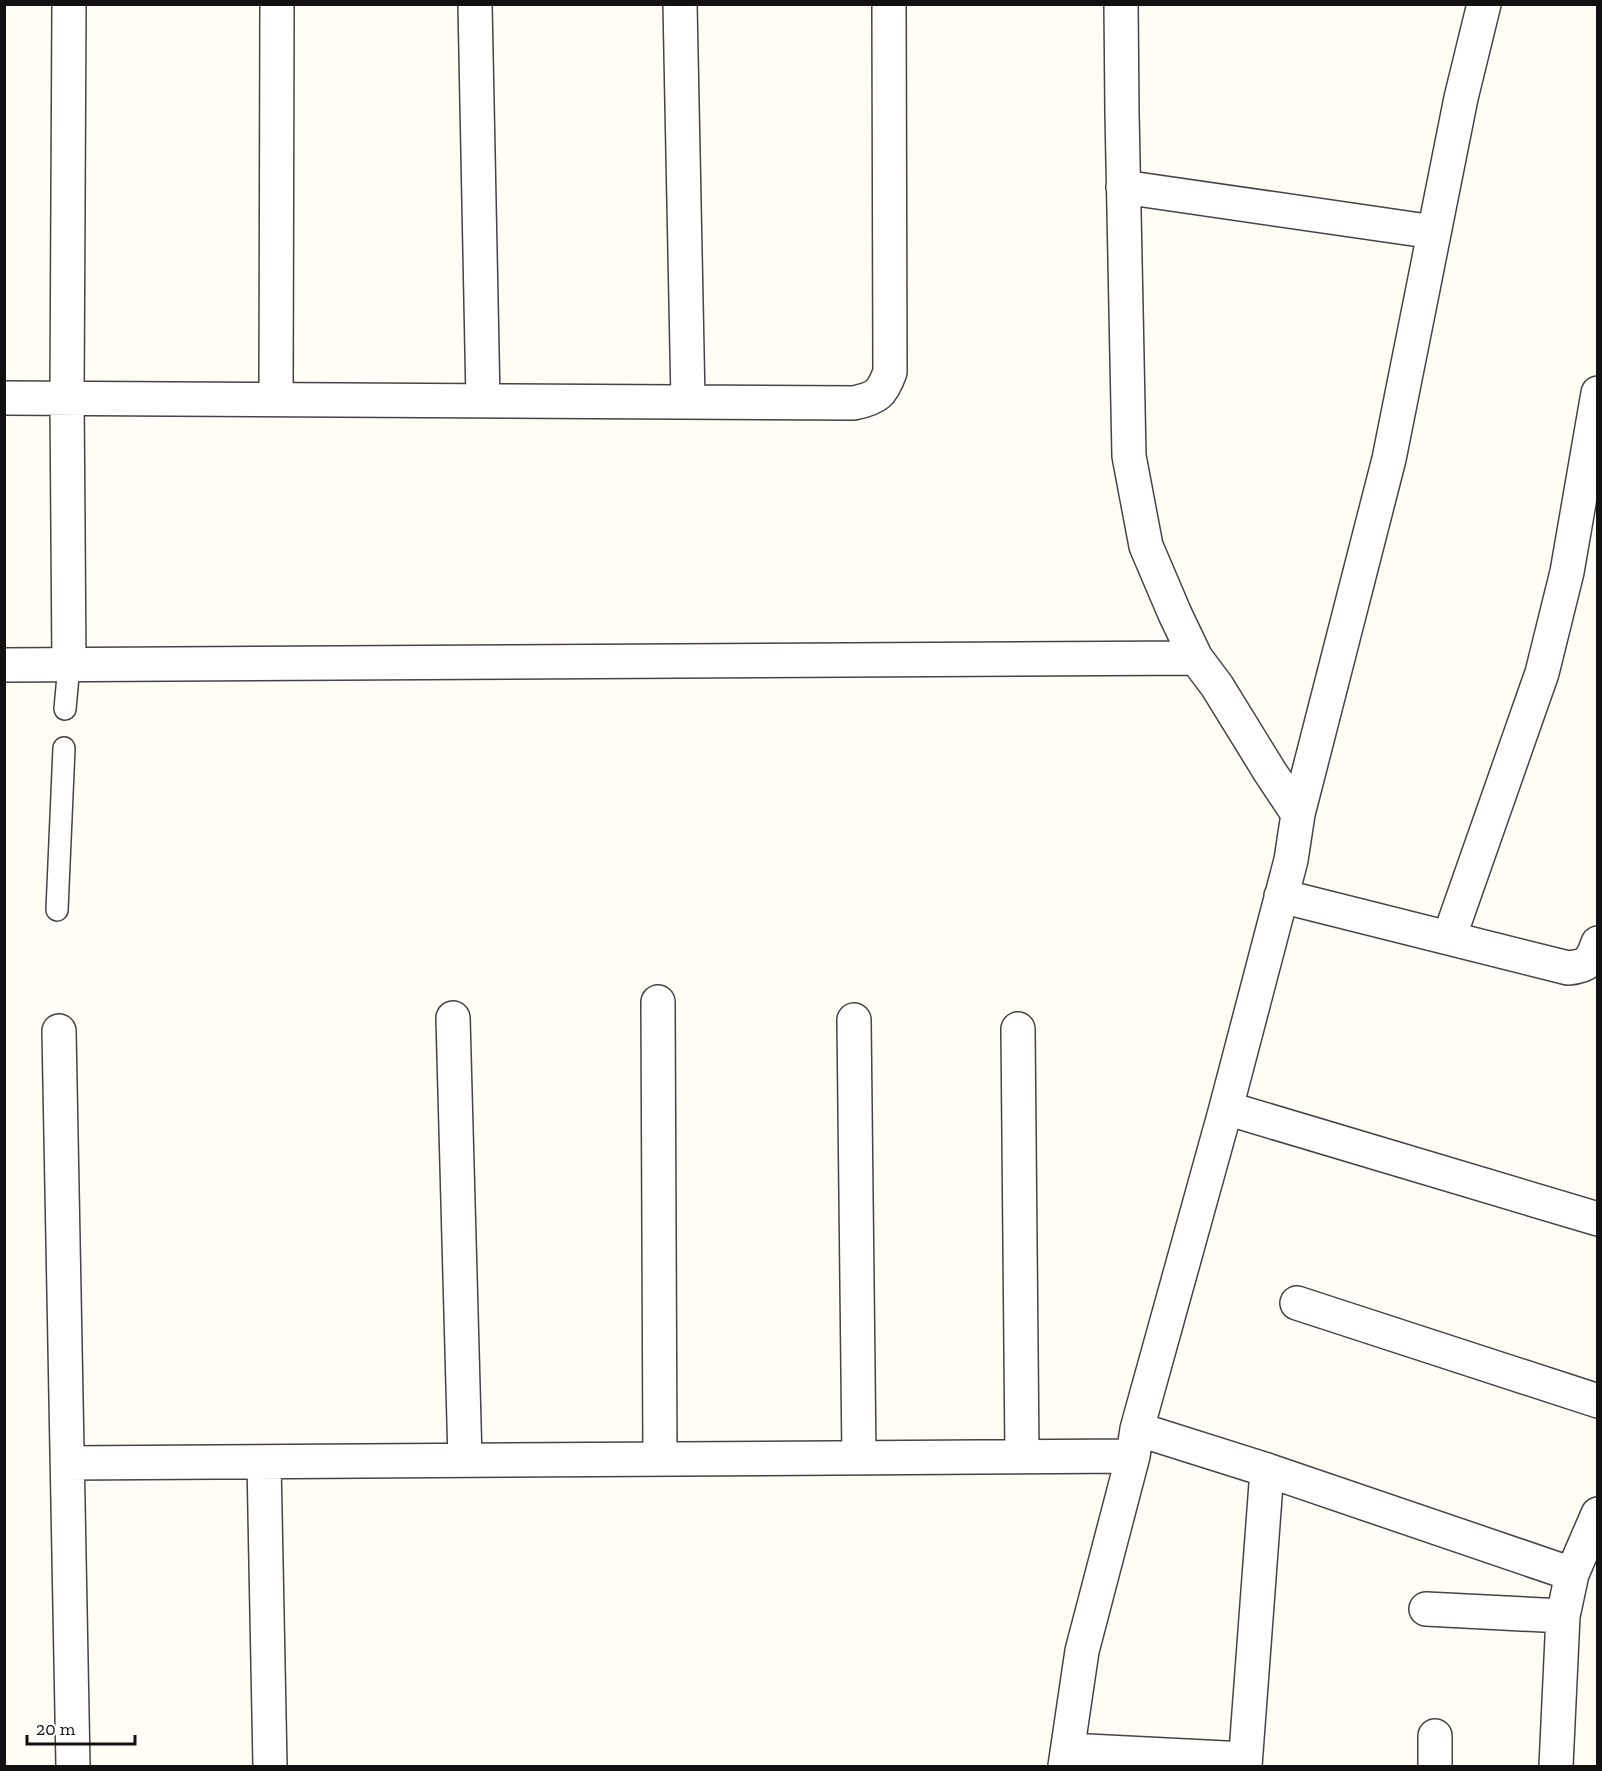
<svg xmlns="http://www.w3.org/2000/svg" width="1602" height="1771" font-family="'Zilla Slab',serif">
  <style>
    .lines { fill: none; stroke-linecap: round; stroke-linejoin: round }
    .lane-casing { stroke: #444; stroke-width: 24 }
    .street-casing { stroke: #444; stroke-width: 36 }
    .lane { stroke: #fff; stroke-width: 21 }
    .street { stroke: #fff; stroke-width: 33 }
  </style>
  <rect width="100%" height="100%" fill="#fffdf5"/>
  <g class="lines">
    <!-- lane casing -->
    <g class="lane-casing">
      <path id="lane" d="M65,709L69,665
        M57,910L64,748"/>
    </g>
    <!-- street casing -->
    <g class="street-casing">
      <path id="street" d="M475,4L483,400
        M680,4L688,401
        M1123,187L1434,232
        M4,398L854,403C877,398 882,394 890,372L889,4
        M276,399L277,4
        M4,665L1196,658
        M69,665L67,397L69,4
        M1298,814L1389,459L1461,98L1484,4
        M1281,896L1568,968C1588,966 1591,962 1598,943
        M1449,938L1542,673L1567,572L1598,393
        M658,1002L660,1459
        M453,1018L465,1460
        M854,1020L859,1458
        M1018,1029L1022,1456
        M59,1031L73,1766
        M1226,1108L1598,1219
        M1297,1303L1598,1401
        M1137,1429L1267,1470L1572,1574L1563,1616L1556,1766
        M264,1462L270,1766
        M68,1463L1133,1456
        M1572,1574L1598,1514
        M1426,1609L1563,1616
        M1435,1736V1766
        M1068,1750L1245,1759
        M1065,1766L1082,1651L1133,1456L1137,1429L1226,1108L1291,860L1298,814L1270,772L1217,686L1196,658L1175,614L1146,546L1129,456L1122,113L1121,4
        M1245,1766L1267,1470"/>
    </g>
    <!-- lane -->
    <use href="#lane" class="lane"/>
    <!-- street -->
    <use href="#street" class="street"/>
  </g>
  <!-- border -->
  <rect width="1602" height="1771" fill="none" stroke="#111111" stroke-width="12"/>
  <!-- scale -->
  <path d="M27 1735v9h108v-9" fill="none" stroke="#111111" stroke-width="3"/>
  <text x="36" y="1735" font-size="18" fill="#111111" stroke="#ffffff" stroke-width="4.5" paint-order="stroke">20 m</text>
</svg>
